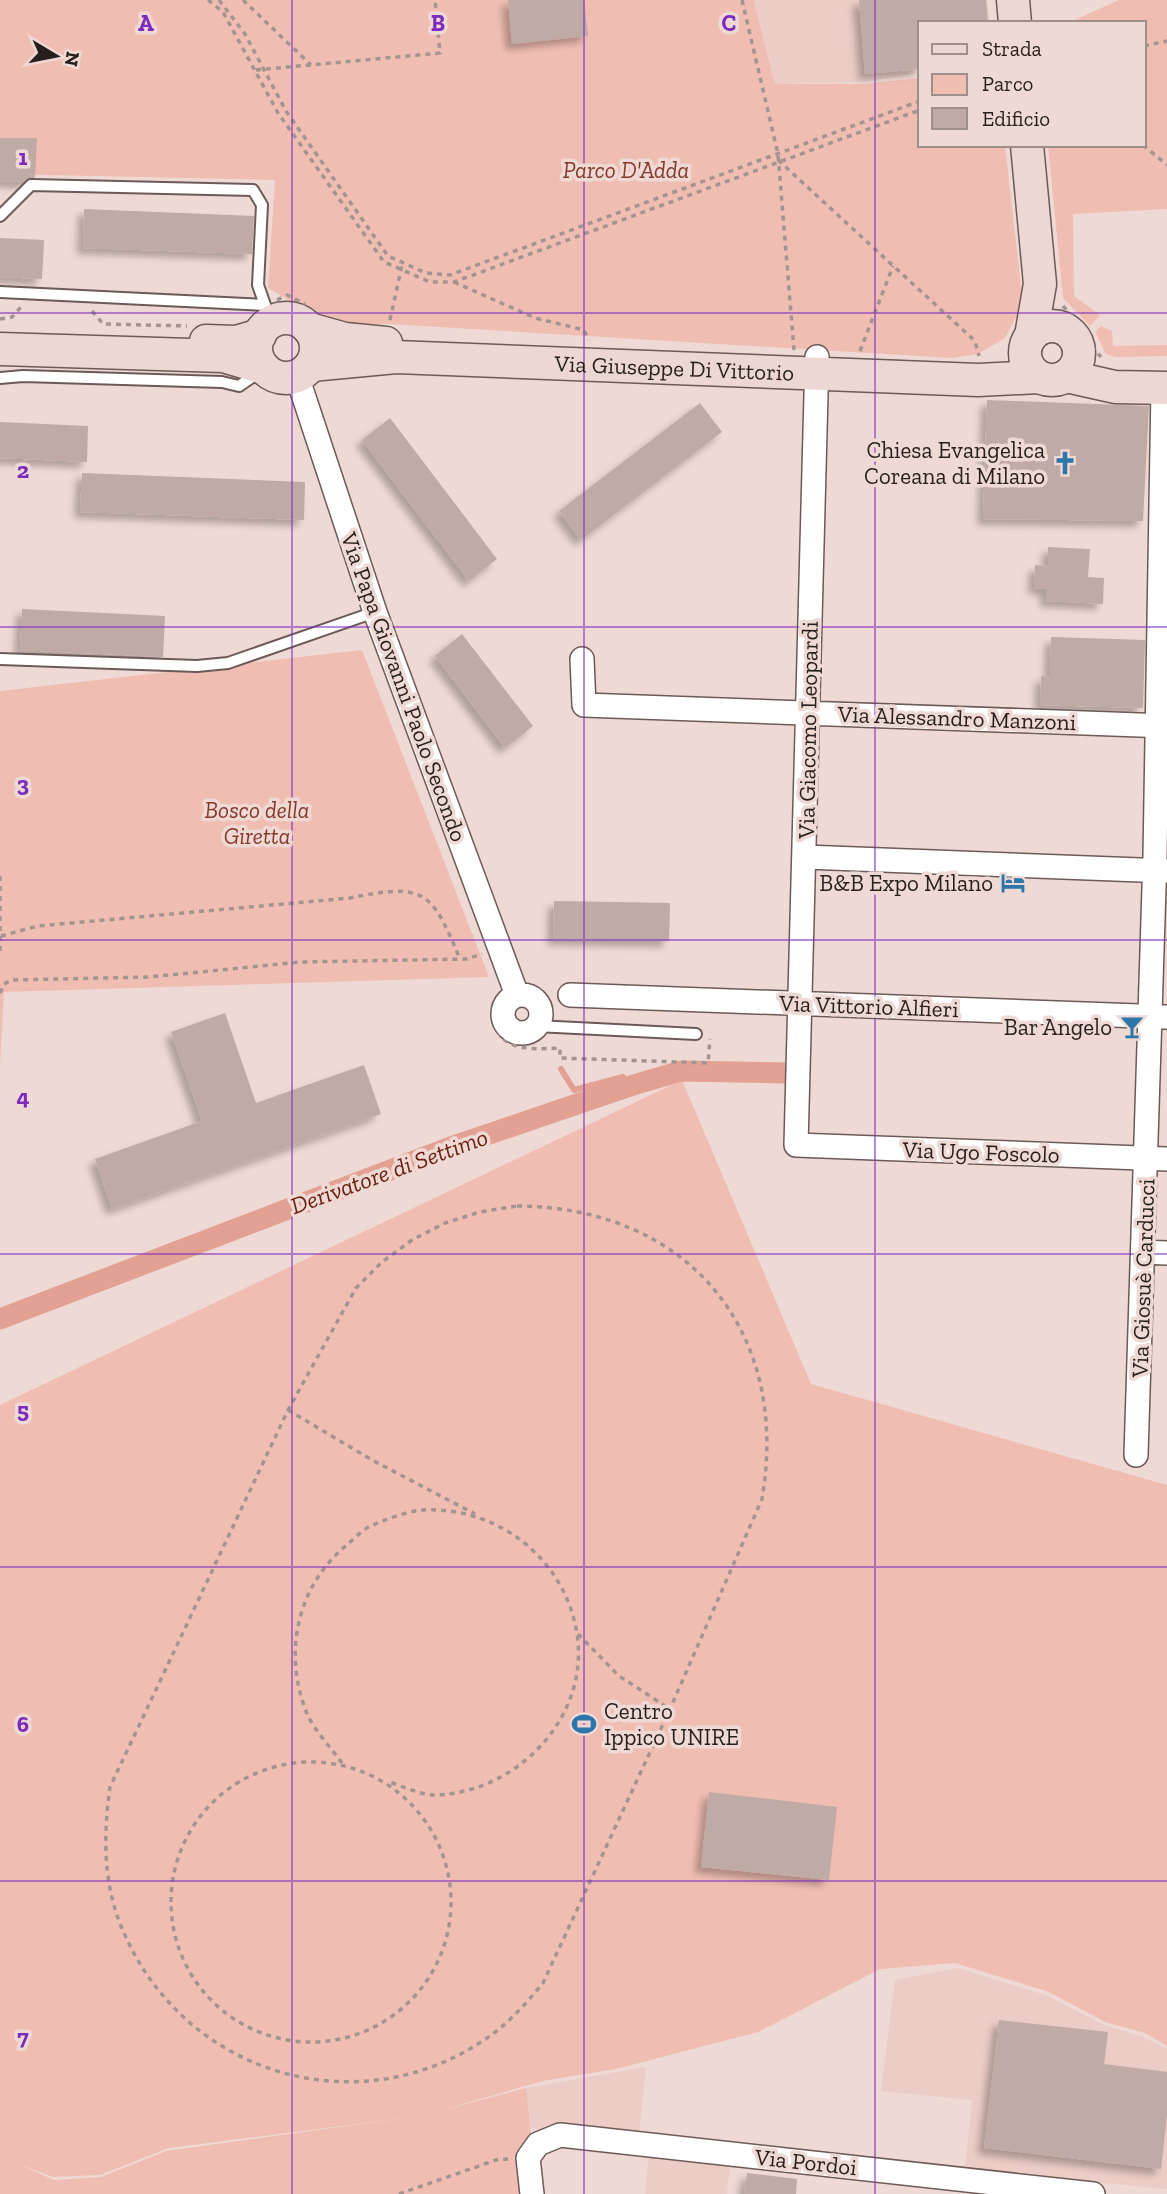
<svg xmlns="http://www.w3.org/2000/svg" width="1167" height="2194" font-family="'Zilla Slab',serif">
  <style>
    .built { fill: #ebccc6 }
    .green { fill: #f0bdb2; fill-rule: evenodd }
    .lines { fill: none; stroke-linecap: round; stroke-linejoin: round }
    .stream { stroke: #e2a193; stroke-width: 6 }
    .canal { stroke: #e2a193; stroke-width: 21 }
    .building { fill: #bfaaa5; filter: url(#shadow) }
    .lane-casing { stroke: #6c5a56; stroke-width: 14 }
    .street-casing { stroke: #6c5a56; stroke-width: 26 }
    .secondary-casing { stroke: #6c5a56; stroke-width: 35 }
    .path { stroke: #a49490; stroke-width: 3.5; stroke-dasharray: 5 5; stroke-linecap: butt }
    .lane { stroke: #fff; stroke-width: 10 }
    .street { stroke: #fff; stroke-width: 23 }
    .secondary { stroke: #ecd7d2; stroke-width: 32 }
    .grid { fill: none; stroke: #7b2cbf; stroke-width: 2; stroke-opacity: 0.55 }
    .labels { text-anchor: middle; dominant-baseline: central; stroke-width: 7; stroke-linejoin: round; paint-order: stroke }
    .park-label { font-size: 23px; font-style: italic; fill: #87392a; stroke: #efd9d4 }
    .street-label { font-size: 23px; fill: #271f1d; stroke: #efd9d4 }
    .poi-label { font-size: 23px; fill: #271f1d; stroke: #efd9d4; text-anchor: end }
    .water-label { font-size: 24px; font-style: italic; fill: #6c2011; stroke: #efd9d4 }
    .grid-label { font-size: 23px; text-anchor: middle; font-weight: bold; fill: #7b2cbf; stroke: #efd9d4; stroke-width: 7; stroke-linejoin: round; paint-order: stroke }
  </style>
  <defs>
    <filter id="shadow"><feDropShadow dx="-6" dy="6" stdDeviation="3.5" flood-color="#0004"/></filter>
  </defs>
  <rect width="100%" height="100%" fill="#efd9d4"/>
  <!-- built -->
  <path class="built" d="M754,0H987L990,23H920V73L865,82L775,84Z
    M958,1968L1048,1996L1104,2025L1143,2037L1167,2049V2189L965,2170L972,2100L881,2091L895,1980Z
    M646,2067L638,2140L531,2128L526,2088Z
    M650,2146L731,2155L727,2194H645Z"/>
  <!-- green -->
  <path class="green" d="M0,0H754L775,84H865L920,78V145H1005L1023,304L1005,338L978,354L952,358L389,324H329L268,288L275,180L0,174Z
    M1119,0H1167V209L1073,214L1074,296L1100,315L1090,326L1063,298L1048,145H1144V23H1068Z
    M1101,326L1112,331L1113,346L1167,345V356L1116,357L1106,354L1095,332Z
    M362,650L489,977L4,992L0,1064V691Z
    M682,1080L811,1384L1167,1485V2046L1145,2033L1105,2022L1049,1992L955,1963L880,1969L758,2032L616,2069L543,2081L439,2111L526,2088L538,2194H0V1405ZM405,2118L166,2151L101,2177L54,2180L19,2164L53,2177L100,2175L169,2148Z"/>
  <g class="lines">
    <!-- stream -->
    <path class="stream" d="M561,1069L574,1090L623,1077L630,1086"/>
    <!-- canal -->
    <path class="canal" d="M0,1319L448,1148L630,1086L681,1071L789,1073"/>
  </g>
  <!-- building -->
  <path class="building" d="M508,0H584L588,36L512,44Z
    M859,0H986L988,23H920V69L865,74Z
    M0,138H37L35,177L23,182L0,181Z
    M84,209L254,216L252,254L83,248Z
    M0,238L44,240L42,279L0,277Z
    M987,400L1149,406L1143,521L983,519Z
    M700,403L722,432L581,540L559,511Z
    M390,418L497,559L469,581L362,440Z
    M0,422L88,426L87,462L0,458Z
    M82,473L305,482L304,520L80,512Z
    M1048,547L1090,549L1088,577L1104,578L1103,604L1046,601V589L1034,588L1035,565L1048,566Z
    M22,609L165,616L163,657L20,650Z
    M462,634L533,726L505,748L435,656Z
    M1051,637L1145,640L1143,708L1040,705L1041,676L1050,677Z
    M554,901L670,903L669,941L553,939Z
    M225,1013L256,1103L364,1065L381,1114L112,1209L95,1159L202,1121L171,1032Z
    M709,1792L837,1807L829,1880L701,1867Z
    M999,2020L1108,2032L1104,2064L1167,2072V2115L1161,2169L984,2148Z
    M747,2173L797,2179L796,2194H744Z"/>
  <g class="lines">
    <!-- lane casing -->
    <g class="lane-casing">
      <path id="lane" d="M0,216L31,185L253,190L262,205L258,285L265,305
        M0,292L265,305L266,314L276,320
        M0,378L23,376L222,382L239,386L258,373
        M0,659L197,666L228,663L375,612
        M536,1026L696,1034"/>
    </g>
    <!-- street casing -->
    <g class="street-casing">
      <path id="street" d="M817,357L796,1145L1167,1159
        M297,376L375,612L517,995
        M582,659L584,705L1167,726
        M805,857L1167,871
        M570,995L1167,1017
        M503 1014a19 19 0 1 1 38 0a19 19 0 1 1-38 0Z
        M1143,1252L1167,1253
        M1136,1455L1155,856L1163,388
        M532,2194L528,2158L538,2144L560,2135L1093,2194"/>
    </g>
    <!-- secondary casing -->
    <g class="secondary-casing">
      <g id="secondary">
        <path d="M1013,0L1015,23"/>
        <path d="M1027,145L1040,284L1031,336"/>
        <circle cx="286" cy="348" r="30"/>
        <circle cx="1052" cy="353" r="27"/>
        <path d="M309,329L345,339L386,343"/>
        <path d="M206,341L236,342L260,335"/>
        <path d="M0,349L223,356L264,368"/>
        <path id="s1" d="M311,365L396,357L978,380L1039,377"/>
        <path d="M1066,376L1115,387L1167,388"/>
      </g>
    </g>
    <!-- path -->
    <path class="path" d="M208,0L223,12L278,113L384,262L430,282H454L920,110
      M219,0L245,34L286,111L388,256L426,273L450,275L920,101
      M243,0L311,65
      M742,0L778,154L794,350
      M1144,46L1167,41
      M256,70L440,53L435,0
      M1143,145L1167,165
      M778,160L975,341L979,356
      M454,282L535,318L584,330L589,340
      M277,300L287,295L305,304
      M1063,306L1085,331L1090,345L1101,357
      M92,311L103,324L187,326
      M0,319L12,317L21,307
      M390,320L402,265
      M860,351L893,266
      M0,876V953
      M1,936L38,926L350,898C424,883 431,889 460,959
      M0,993L4,984L12,980L149,977L301,962L466,959L482,954
      M496,1001C490,1051 521,1050 560,1048V1058L708,1063L710,1039
      M517,1206C688,1207 791,1331 762,1499L670,1709L543,1983C527,2002 511,2021 490,2036C362,2127 187,2077 124,1933C103,1887 103,1836 110,1787L288,1410L356,1288L382,1262L412,1240L445,1223L480,1212Z
      M288,1410L372,1460L475,1514
      M578,1634L619,1676L670,1709
      M171 1902a140 140 0 1 1 280 0a140 140 0 1 1-280 0Z
      M342,1763C331,1748 316,1732 308,1716C282,1655 296,1586 348,1544C355,1538 364,1528 373,1525C387,1519 408,1511 423,1510C498,1506 566,1560 577,1634C590,1718 516,1793 435,1795C420,1795 402,1786 389,1782
      M399,2194L496,2160L508,2159"/>
    <!-- lane -->
    <use href="#lane" class="lane"/>
    <!-- street -->
    <use href="#street" class="street"/>
    <!-- secondary -->
    <use href="#secondary" class="secondary"/>
  </g>
  <!-- grid -->
  <path class="grid" d="M292,0V2194M584,0V2194M875,0V2194M0,313H1167M0,627H1167M0,940H1167M0,1254H1167M0,1567H1167M0,1881H1167"/>
  <!-- icons -->
  <defs>
    <g id="church-bare" transform="scale(1.89)"><path d="M-1.2-6h2.4v3.5h3.3v2.4h-3.3V6h-2.4V-.1h-3.3v-2.4h3.3Z" fill="#2c76a9" stroke="#efd9d4" stroke-width="2.5" paint-order="stroke"/></g>
    <g id="hotel-bare" transform="scale(1.89)"><path d="M-6-4.5h1.5V1H6V5H4.5V3h-9V5H-6ZM-4 0a1.8 1.8 0 1 1 3.6 0ZM.5 0V-2.5h3Q6-2.5 6 0Z" fill="#2c76a9" stroke="#efd9d4" stroke-width="2.5" paint-order="stroke"/></g>
    <g id="bar-bare" transform="scale(1.89)"><path d="M-6-5H6L.8 .8V4.5H3.5V6h-7V4.5H-.8V.8Z" fill="#2c76a9" stroke="#efd9d4" stroke-width="2.5" paint-order="stroke"/></g>
    <g id="stadium-bare" transform="scale(1.89)"><path d="M0-5a6.5 5 0 1 0 0 10a6.5 5 0 1 0 0-10ZM-3.5-1.8h7v3.6h-7Z" fill="#2c76a9" stroke="#efd9d4" stroke-width="2.5" paint-order="stroke"/></g>
  </defs>
  <g fill-rule="evenodd">
    <use href="#church-bare" x="1065" y="463"/>
    <use href="#hotel-bare" x="1013" y="883"/>
    <use href="#bar-bare" x="1132" y="1027"/>
    <use href="#stadium-bare" x="584" y="1724"/>
  </g>
  <g class="labels">
    <!-- park labels -->
    <g class="park-label">
      <text x="626" y="170">Parco D'Adda</text>
      <text x="257" y="810">Bosco della<tspan x="257" dy="26">Giretta</tspan></text>
    </g>
    <!-- street labels -->
    <g class="street-label">
      <text stroke="none"><textPath href="#s1" startOffset="364">Via Giuseppe Di Vittorio</textPath></text>
      <text transform="translate(404 687) rotate(70)">Via Papa Giovanni Paolo Secondo</text>
      <text transform="translate(957 718) rotate(2)">Via Alessandro Manzoni</text>
      <text transform="translate(808 730) rotate(-89)">Via Giacomo Leopardi</text>
      <text transform="translate(869 1006) rotate(2)">Via Vittorio Alfieri</text>
      <text transform="translate(981 1152) rotate(2)">Via Ugo Foscolo</text>
      <text transform="translate(1143 1278) rotate(-88)">Via Giosuè Carducci</text>
      <text transform="translate(806 2162) rotate(6)">Via Pordoi</text>
    </g>
    <!-- poi labels -->
    <g class="poi-label">
      <text x="1045" y="450">Chiesa Evangelica<tspan x="1045" dy="26">Coreana di Milano</tspan></text>
      <text x="993" y="883">B&amp;B Expo Milano</text>
      <text x="1112" y="1027">Bar Angelo</text>
      <text x="604" y="1711" text-anchor="start">Centro<tspan x="604" dy="26">Ippico UNIRE</tspan></text>
    </g>
    <!-- water labels -->
    <g class="water-label">
      <text transform="translate(389 1171) rotate(-20)">Derivatore di Settimo</text>
    </g>
  </g>
  <g class="grid-label">
    <text x="146" y="31">A</text>
    <text x="438" y="31">B</text>
    <text x="729" y="31">C</text>
    <text x="23" y="165">1</text>
    <text x="23" y="478">2</text>
    <text x="23" y="792">3</text>
    <text x="23" y="1105">4</text>
    <text x="23" y="1418">5</text>
    <text x="23" y="1732">6</text>
    <text x="23" y="2045">7</text>
  </g>
  <!-- legend -->
  <rect x="918" y="21" width="228" height="126" fill="#efd9d4" stroke="#9f8f8b" stroke-width="2"/>
  <rect x="932" y="44" width="35" height="10" fill="#ecd7d2" stroke="#9f8f8b" stroke-width="2"/>
  <text x="982" y="56" font-size="21" fill="#271f1d">Strada</text>
  <rect x="932" y="74" width="35" height="21" fill="#f0bdb2" stroke="#9f8f8b" stroke-width="2"/>
  <text x="982" y="91" font-size="21" fill="#271f1d">Parco</text>
  <rect x="932" y="108" width="35" height="21" fill="#bfaaa5" stroke="#9f8f8b" stroke-width="2"/>
  <text x="982" y="126" font-size="21" fill="#271f1d">Edificio</text>
  <!-- north arrow -->
  <g transform="translate(56 56) rotate(100)" stroke="#efd9d4" stroke-width="5" paint-order="stroke">
  <path d="M0-5L12 26L0 18L-12 26Z" fill="#271f1d"/>
  <text y="-10" font-size="19" font-weight="bold" text-anchor="middle" fill="#271f1d">N</text>
  </g>
</svg>
